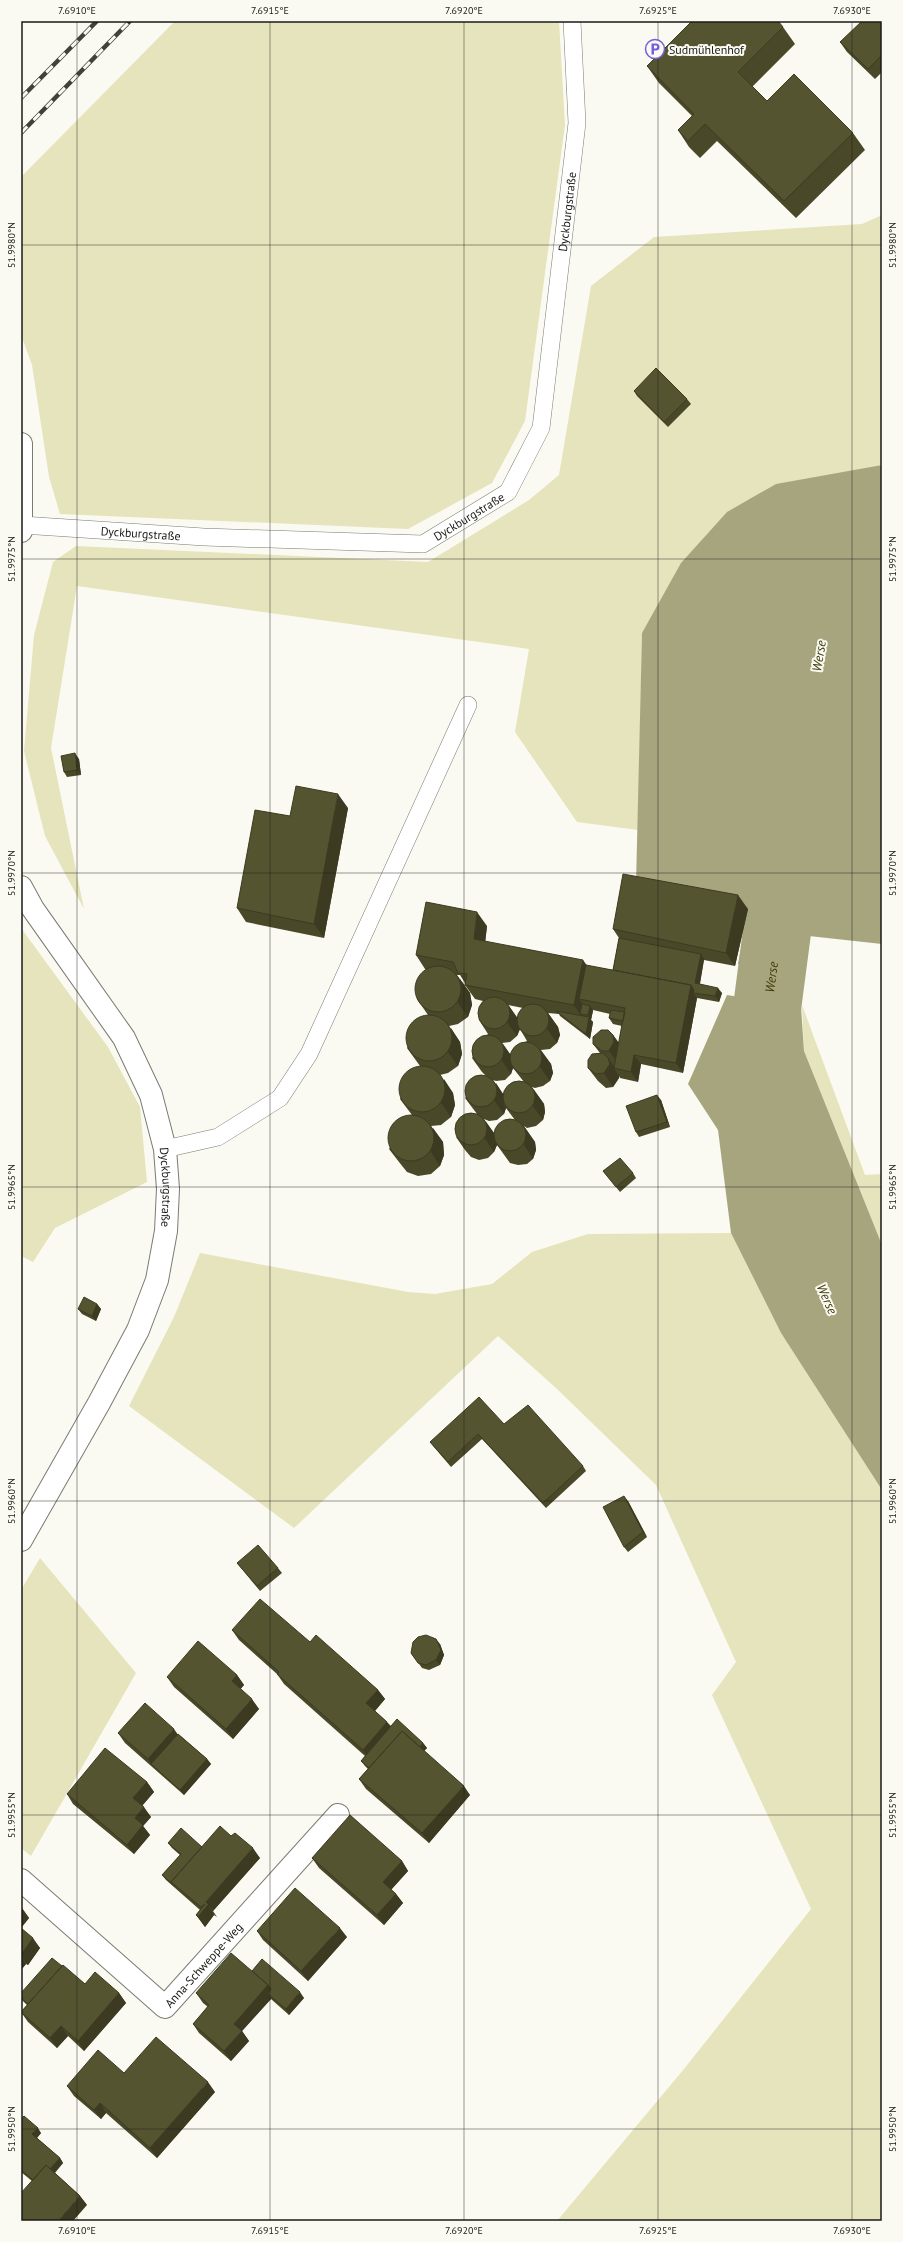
<svg xmlns="http://www.w3.org/2000/svg" width="903" height="2242" font-family="'PT Sans',sans-serif">
  <style>
    .green { fill: #e5e4bc }
    .water { fill: #a6a57e }
    .lines { fill: none; stroke-linecap: round; stroke-linejoin: round }
    .river { stroke: #a6a57e; stroke-width: 68 }
    .lane-casing { stroke: #7b7b74; stroke-width: 18 }
    .street-casing { stroke: #7b7b74; stroke-width: 24 }
    .lane { stroke: #fff; stroke-width: 17 }
    .street { stroke: #fff; stroke-width: 22 }
    .rail-casing { stroke: #40403d; stroke-width: 4.5 }
    .rail { stroke: #fafaf2; stroke-width: 3; stroke-dasharray: 9; stroke-linecap: butt }
    .wall { fill: #494829; fill-rule: evenodd }
    .shaded-wall { fill: #3c3b22 }
    .building { fill: #555430; stroke: #3c3b22 }
    .ticks { fill: none; stroke: #1a1a17; stroke-width: 1; stroke-opacity: 0.45 }
    .labels { text-anchor: middle; dominant-baseline: central; stroke-width: 4; stroke-linejoin: round; paint-order: stroke }
    .poi-label { font-size: 12px; fill: #1a1a17; stroke: #fafaf2; text-anchor: start }
    .street-label { font-size: 12px; fill: #1a1a17; stroke: #fafaf2 }
    .water-label { font-size: 13px; font-style: italic; fill: #3e3b0a; stroke: #fafaf2 }
    .neatline { fill: none; stroke: #1a1a17; stroke-width: 1.5 }
    .ticks-label { font-size: 10px; text-anchor: middle; fill: #1a1a17 }
  </style>
  <rect width="100%" height="100%" fill="#fafaf2"/>
  <!-- green -->
  <path class="green" d="M175,21H559L565,125L525,421L492,483L408,529L60,514L49,477L32,365L21,335V177Z
    M882,215V465L873,467L642,633L638,830L577,822L515,732L529,649L77,586L51,748L84,909L45,836L24,751L34,635L53,562L76,546L428,562L529,500L559,475L591,286L654,237L862,224Z
    M21,928L108,1047L140,1107L147,1182L55,1228L33,1262L21,1256Z
    M802,1005L865,1175L882,1174V1245L804,1051Z
    M731,1233L781,1333L882,1490V2221H557L684,2069L811,1909L712,1695L736,1662L656,1485L556,1388L498,1336L294,1528L129,1406L174,1317L200,1253L408,1292L435,1294L492,1284L532,1252L588,1234Z
    M40,1558L136,1673L31,1856L21,1848V1590Z"/>
  <!-- water -->
  <path class="water" d="M882,465V944L809,936L800,978L738,964L749,908L636,885L642,633L681,563L727,512L776,484Z
    M727,995L801,1007L804,1051L882,1245V1490L781,1333L731,1233L718,1130L688,1084Z"/>
  <g class="lines">
    <!-- river -->
    <path class="river" id="s1" d="M759,1094L757,1085L784,878"/>
    <!-- lane casing -->
    <g class="lane-casing">
      <g id="lane">
        <path id="s2" d="M22,525L204,537L423,544L508,492L541,428L577,123L572,21"/>
        <path d="M165,1149L218,1137L280,1098L309,1054L468,705"/>
      </g>
    </g>
    <!-- street casing -->
    <g class="street-casing">
      <g id="street">
        <path d="M21,444V531"/>
        <path id="s3" d="M21,887L33,909L124,1038L151,1095L165,1149L168,1189L166,1231L157,1280L138,1330L99,1403L21,1540"/>
        <path id="s4" d="M21,1880L165,2007L338,1815"/>
      </g>
    </g>
    <!-- lane -->
    <use href="#lane" class="lane"/>
    <!-- street -->
    <use href="#street" class="street"/>
    <!-- rail casing -->
    <g class="rail-casing">
      <path id="rail" d="M21,98L97,21
        M21,133L130,21"/>
    </g>
    <!-- rail -->
    <use href="#rail" class="rail"/>
  </g>
  <!-- wall -->
  <path class="wall" d="M882,21V72L875,79L847,52L840,42Z
    M783,27L795,44L752,87L767,101L853,133L865,150L796,218L717,141L700,158L689,147L678,130L692,116L659,83L647,66Z
    M634,391L687,399L691,404L668,427L637,396Z
    M79,759L81,775L67,777L64,772Z
    M348,808L324,938L246,922L237,908L290,816Z
    M748,909L735,966L704,960L700,984L722,993L719,1002L697,998L683,1073L641,1064L638,1082L620,1078L619,1076V1078L613,1087L606,1088L598,1081L588,1068L600,1053L593,1044L613,1035L619,1043L622,1026L613,1024L609,1018L610,1014L593,1010L591,1020L593,1022L590,1039L560,1016L559,1014L548,1013L558,1027L560,1035L557,1043L550,1049L541,1050L551,1064L553,1073L550,1081L543,1086L535,1088L532,1087L544,1104L545,1112L543,1120L536,1126L527,1128L524,1126L535,1142L536,1150L533,1159L527,1164L518,1165L510,1163L497,1145L494,1152L488,1158L479,1160L471,1157L465,1150L456,1137L477,1114L465,1098L486,1076L482,1072L472,1058L488,1034L479,1020L483,1001L475,999L465,985V983L460,975H457L470,993L472,1005L468,1017L458,1024L449,1026L460,1042L462,1054L458,1066L448,1073L440,1075L453,1093L455,1105L451,1117L441,1125L431,1126L443,1142L444,1155L440,1166L431,1174L418,1176L407,1172L399,1162L389,1149L412,1115L400,1099L420,1066L407,1048L428,1015L417,999L426,969H425L416,955L487,926L485,942L587,966L613,970L619,938L613,929ZM508,1005L523,1008L517,1018L509,1006ZM520,1029L527,1041L510,1054L502,1043L510,1042L517,1036ZM513,1068L524,1082L503,1094L493,1080L496,1081L505,1080L511,1074ZM506,1108L515,1120L494,1133L484,1119L489,1121L497,1120L504,1114Z
    M661,1100L670,1127L639,1137L636,1132Z
    M603,1171L633,1173L636,1178L620,1192Z
    M97,1304L101,1309L96,1321L82,1314L78,1309Z
    M504,1424L583,1466L586,1471L546,1508L482,1439L451,1467L434,1447L430,1442Z
    M628,1501L647,1537L628,1552L624,1547Z
    M237,1563L278,1568L282,1573L260,1591Z
    M232,1630L378,1690L385,1699L375,1711L391,1726L423,1743L427,1748L424,1751L470,1795L429,1843L366,1789L359,1779L368,1769L365,1766L361,1761L365,1756L284,1684L277,1674L239,1640Z
    M440,1644L444,1655L440,1665L429,1670L422,1668L411,1653Z
    M237,1675L244,1685L240,1689L259,1709L233,1739L174,1687L167,1677Z
    M118,1733L178,1734L207,1759L211,1764L184,1795L125,1743Z
    M147,1782L154,1792L142,1806L151,1817L143,1826L150,1835L134,1854L73,1804L67,1794Z
    M231,1836L260,1858L213,1911L217,1917L214,1915L205,1927L196,1915L200,1910L166,1880L162,1875L180,1855L172,1848L168,1843L202,1847Z
    M312,1858L402,1861L408,1871L391,1890L396,1894L403,1903L384,1925L319,1868Z
    M21,1907L29,1918L21,1928L40,1948L28,1965L26,1964L21,1970Z
    M257,1931L347,1937L308,1981L263,1940Z
    M62,1966L85,1984L119,1993L126,2003L84,2051L68,2036L57,2048L28,2022L21,2012L27,2005L21,1999V1993Z
    M252,1971L304,1998L289,2015L271,1999L242,2031L249,2041L231,2061L199,2033L193,2024L208,2007L203,2003L196,1993Z
    M124,2073L215,2092L157,2158L106,2113L101,2119L74,2096L67,2086Z
    M21,2119L41,2133L37,2138L60,2158L63,2163L55,2173L80,2196L87,2205L32,2181L21,2172Z"/>
  <!-- shaded-wall -->
  <path class="shaded-wall" d="M75,753L79,759L81,775L77,770Z
    M338,794L348,808L324,938L314,924Z
    M738,895L748,909L735,966L726,953Z
    M477,912L487,926L484,953L474,939Z
    M701,954L704,959L699,988L695,983Z
    M583,960L593,974L579,999L586,1009L580,1014L574,1005Z
    M460,979L470,993L472,1005L468,1017L458,1003Z
    M691,985L697,993H693L697,998L683,1073L676,1063Z
    M718,988L722,993L719,1002L715,996Z
    M509,1006L519,1020L518,1027L520,1029L517,1036L507,1022Z
    M590,1006L593,1011L591,1020L593,1022L590,1039L586,1034L589,1017L588,1015Z
    M548,1013L558,1027L560,1035L557,1043L547,1029Z
    M451,1028L460,1042L462,1054L458,1066L448,1052Z
    M613,1035L623,1049L619,1064L609,1051Z
    M503,1044L512,1057L513,1068L511,1074L502,1061Z
    M541,1051L551,1064L553,1073L550,1081L540,1067Z
    M634,1055L641,1064L638,1082L631,1072Z
    M608,1058L616,1069L614,1068L619,1076V1078L613,1087L604,1073Z
    M444,1079L453,1093L455,1105L451,1117L441,1103Z
    M496,1083L505,1097L504,1105L506,1108L504,1114L494,1100Z
    M534,1090L544,1104L545,1112L543,1120L533,1106Z
    M657,1095L661,1100L670,1127L667,1122Z
    M486,1122L496,1136L497,1145L494,1152L485,1139Z
    M433,1128L443,1142L444,1155L440,1166L431,1152Z
    M525,1128L535,1142L536,1150L533,1159L524,1145Z
    M97,1304L101,1309L96,1321L92,1316Z
    M624,1496L628,1501L647,1537L643,1532Z
    M436,1639L440,1644L444,1655L440,1665L436,1660Z
    M237,1675L244,1685L239,1691L232,1681Z
    M378,1690L385,1699L373,1713L366,1703Z
    M252,1699L259,1709L233,1739L226,1729Z
    M387,1722L394,1731L370,1760L363,1750Z
    M174,1729L181,1739L151,1764L148,1759Z
    M423,1743L427,1748L422,1753L419,1748Z
    M207,1759L211,1764L184,1795L180,1790Z
    M147,1782L154,1792L140,1808L133,1798Z
    M464,1786L470,1795L429,1843L422,1833Z
    M144,1807L151,1817L143,1826L150,1835L134,1854L127,1845L135,1818Z
    M253,1848L260,1858L213,1911L206,1902Z
    M402,1861L408,1871L389,1892L383,1882Z
    M396,1894L403,1903L384,1925L377,1915Z
    M208,1905L214,1915L205,1927L198,1917Z
    M22,1908L29,1918L21,1928V1910Z
    M340,1928L347,1937L308,1981L301,1971Z
    M33,1938L40,1948L28,1965L21,1955Z
    M21,1956L26,1964L21,1970Z
    M268,1985L275,1994H268L271,1999L242,2031L249,2041L231,2061L224,2051L234,2024Z
    M300,1992L304,1998L289,2015L286,2009Z
    M119,1993L126,2003L84,2051L78,2041Z
    M61,2026L68,2036L57,2048L50,2038Z
    M208,2082L215,2092L157,2158L150,2148Z
    M100,2103L106,2113L101,2119L94,2110Z
    M38,2128L41,2133L36,2139L32,2134Z
    M60,2158L63,2163L40,2188L37,2183Z
    M80,2196L87,2205L73,2221H58Z"/>
  <!-- building -->
  <path class="building" d="M692,21H778L783,27L738,72L767,101L794,74L853,133L784,201L705,124L688,141L678,130L694,114L647,66Z
    M862,21H882V55L868,69L840,42Z
    M656,368L687,399L664,422L634,391Z
    M75,753L77,770L64,772L61,756Z
    M296,786L338,794L314,924L237,908L255,810L290,816Z
    M623,874L738,895L726,953L613,929Z
    M426,902L477,912L474,939L583,960L574,1005L465,985L467,974L458,973L453,962L416,955Z
    M619,938L701,954L695,983L718,988L715,996L693,993L694,990L691,985L613,970Z
    M586,965L691,985L676,1063L634,1055L631,1072L614,1068L625,1008L579,999Z
    M415 989a23 23 0 1 1 46 0a23 23 0 1 1-46 0Z
    M478 1013a16 16 0 1 1 32 0a16 16 0 1 1-32 0Z
    M517 1020a16 16 0 1 1 32 0a16 16 0 1 1-32 0Z
    M582,1004L590,1006L588,1015L580,1014Z
    M611,1010L625,1012L623,1021L609,1018Z
    M556,1011L589,1017L586,1034Z
    M406 1038a23 23 0 1 1 46 0a23 23 0 1 1-46 0Z
    M601,1030H608L613,1035L614,1042L609,1051H602L593,1044V1037Z
    M472 1051a16 16 0 1 1 32 0a16 16 0 1 1-32 0Z
    M510 1058a16 16 0 1 1 32 0a16 16 0 1 1-32 0Z
    M603,1053L608,1058L610,1064L604,1073L596,1074L588,1068V1060L592,1054Z
    M399 1089a23 23 0 1 1 46 0a23 23 0 1 1-46 0Z
    M465 1091a16 16 0 1 1 32 0a16 16 0 1 1-32 0Z
    M503 1097a16 16 0 1 1 32 0a16 16 0 1 1-32 0Z
    M657,1095L667,1122L636,1132L626,1106Z
    M455 1129a16 16 0 1 1 32 0a16 16 0 1 1-32 0Z
    M388 1138a23 23 0 1 1 46 0a23 23 0 1 1-46 0Z
    M494 1135a16 16 0 1 1 32 0a16 16 0 1 1-32 0Z
    M620,1158L633,1173L616,1187L603,1171Z
    M84,1297L97,1304L92,1316L78,1309Z
    M479,1397L504,1424L528,1405L583,1466L543,1503L478,1434L448,1462L430,1442Z
    M624,1496L643,1532L624,1547L603,1507Z
    M258,1545L278,1568L257,1586L237,1563Z
    M260,1599L310,1642L316,1635L378,1690L366,1703L387,1722L363,1750L277,1674L279,1672L232,1630Z
    M426,1635L436,1639L441,1650L436,1660L426,1665L418,1663L411,1653L413,1642L418,1637Z
    M198,1641L237,1675L232,1681L252,1699L226,1729L167,1677Z
    M145,1703L174,1729L148,1759L118,1733Z
    M397,1719L423,1743L420,1747L402,1731L369,1768L361,1761Z
    M402,1731L464,1786L422,1833L359,1779Z
    M178,1734L207,1759L180,1790L151,1764Z
    M105,1748L147,1782L133,1798L144,1807L135,1818L143,1825L127,1845L67,1794Z
    M350,1815L402,1861L383,1882L396,1894L377,1915L312,1858Z
    M220,1826L231,1836L235,1833L253,1848L206,1902L211,1907L208,1905L198,1917L196,1915L205,1904L201,1907L171,1882Z
    M181,1828L202,1847L171,1882L175,1886L162,1875L181,1854L168,1843Z
    M295,1888L340,1928L301,1971L257,1931Z
    M21,1928L33,1938L21,1955Z
    M231,1953L268,1985L234,2024L242,2031L224,2051L193,2024L209,2005L196,1993Z
    M52,1958L62,1966L28,2004L21,1998V1993Z
    M262,1959L300,1992L286,2009L268,1994L271,1989L268,1985L252,1971Z
    M63,1965L85,1984L95,1972L119,1993L78,2041L61,2026L50,2038L21,2012Z
    M156,2037L208,2082L150,2148L100,2103L94,2110L67,2086L98,2050L124,2073Z
    M24,2116L38,2128L32,2134L60,2158L50,2169L46,2165L33,2180L21,2170V2119Z
    M46,2165L80,2196L58,2221H21V2193Z"/>
  <!-- ticks -->
  <path class="ticks" d="M77,21V2221M270,21V2221M464,21V2221M658,21V2221M852,21V2221M21,245H882M21,559H882M21,873H882M21,1187H882M21,1501H882M21,1815H882M21,2129H882"/>
  <!-- icons -->
  <defs>
    <g id="parking-ring" transform="scale(1)"><circle r="9.5" fill="#fafaf2" stroke="#7360db" stroke-width="1.5"/><path d="M-3.5-5.5H1a3.5 3.5 0 0 1 0 7H-1V5.5H-3.5ZM-1-3.4V-.6H.8a1.4 1.4 0 0 0 0-2.8Z" fill="#7360db"/></g>
  </defs>
  <g fill-rule="evenodd">
    <use href="#parking-ring" x="655" y="49"/>
  </g>
  <g class="labels">
    <!-- poi labels -->
    <g class="poi-label">
      <text x="669" y="49">Sudmühlenhof</text>
    </g>
    <!-- street labels -->
    <g class="street-label">
      <text stroke="none"><textPath href="#s2" startOffset="791">Dyckburgstraße</textPath></text>
      <text stroke="none"><textPath href="#s2" startOffset="455">Dyckburgstraße</textPath></text>
      <text stroke="none"><textPath href="#s2" startOffset="119">Dyckburgstraße</textPath></text>
      <text stroke="none"><textPath href="#s3" startOffset="340">Dyckburgstraße</textPath></text>
      <text stroke="none"><textPath href="#s4" startOffset="249">Anna-Schweppe-Weg</textPath></text>
    </g>
    <!-- water labels -->
    <g class="water-label">
      <text transform="translate(819 656) rotate(-81)">Werse</text>
      <text stroke="none"><textPath href="#s1" startOffset="118">Werse</textPath></text>
      <text transform="translate(827 1299) rotate(66)">Werse</text>
    </g>
  </g>
  <!-- border -->
  <rect width="903" height="2242" fill="none" stroke="#fafaf2" stroke-width="44"/>
  <rect x="22" y="22" width="859" height="2198" class="neatline"/>
  <g class="ticks-label">
    <text x="77" y="14">7.6910°E</text>
    <text x="270" y="14">7.6915°E</text>
    <text x="464" y="14">7.6920°E</text>
    <text x="658" y="14">7.6925°E</text>
    <text x="852" y="14">7.6930°E</text>
    <text transform="translate(11 245) rotate(-90)" y="4">51.9980°N</text>
    <text transform="translate(892 245) rotate(-90)" y="4">51.9980°N</text>
    <text transform="translate(11 559) rotate(-90)" y="4">51.9975°N</text>
    <text transform="translate(892 559) rotate(-90)" y="4">51.9975°N</text>
    <text transform="translate(11 873) rotate(-90)" y="4">51.9970°N</text>
    <text transform="translate(892 873) rotate(-90)" y="4">51.9970°N</text>
    <text transform="translate(11 1187) rotate(-90)" y="4">51.9965°N</text>
    <text transform="translate(892 1187) rotate(-90)" y="4">51.9965°N</text>
    <text transform="translate(11 1501) rotate(-90)" y="4">51.9960°N</text>
    <text transform="translate(892 1501) rotate(-90)" y="4">51.9960°N</text>
    <text transform="translate(11 1815) rotate(-90)" y="4">51.9955°N</text>
    <text transform="translate(892 1815) rotate(-90)" y="4">51.9955°N</text>
    <text transform="translate(11 2129) rotate(-90)" y="4">51.9950°N</text>
    <text transform="translate(892 2129) rotate(-90)" y="4">51.9950°N</text>
    <text x="77" y="2234">7.6910°E</text>
    <text x="270" y="2234">7.6915°E</text>
    <text x="464" y="2234">7.6920°E</text>
    <text x="658" y="2234">7.6925°E</text>
    <text x="852" y="2234">7.6930°E</text>
  </g>
</svg>
